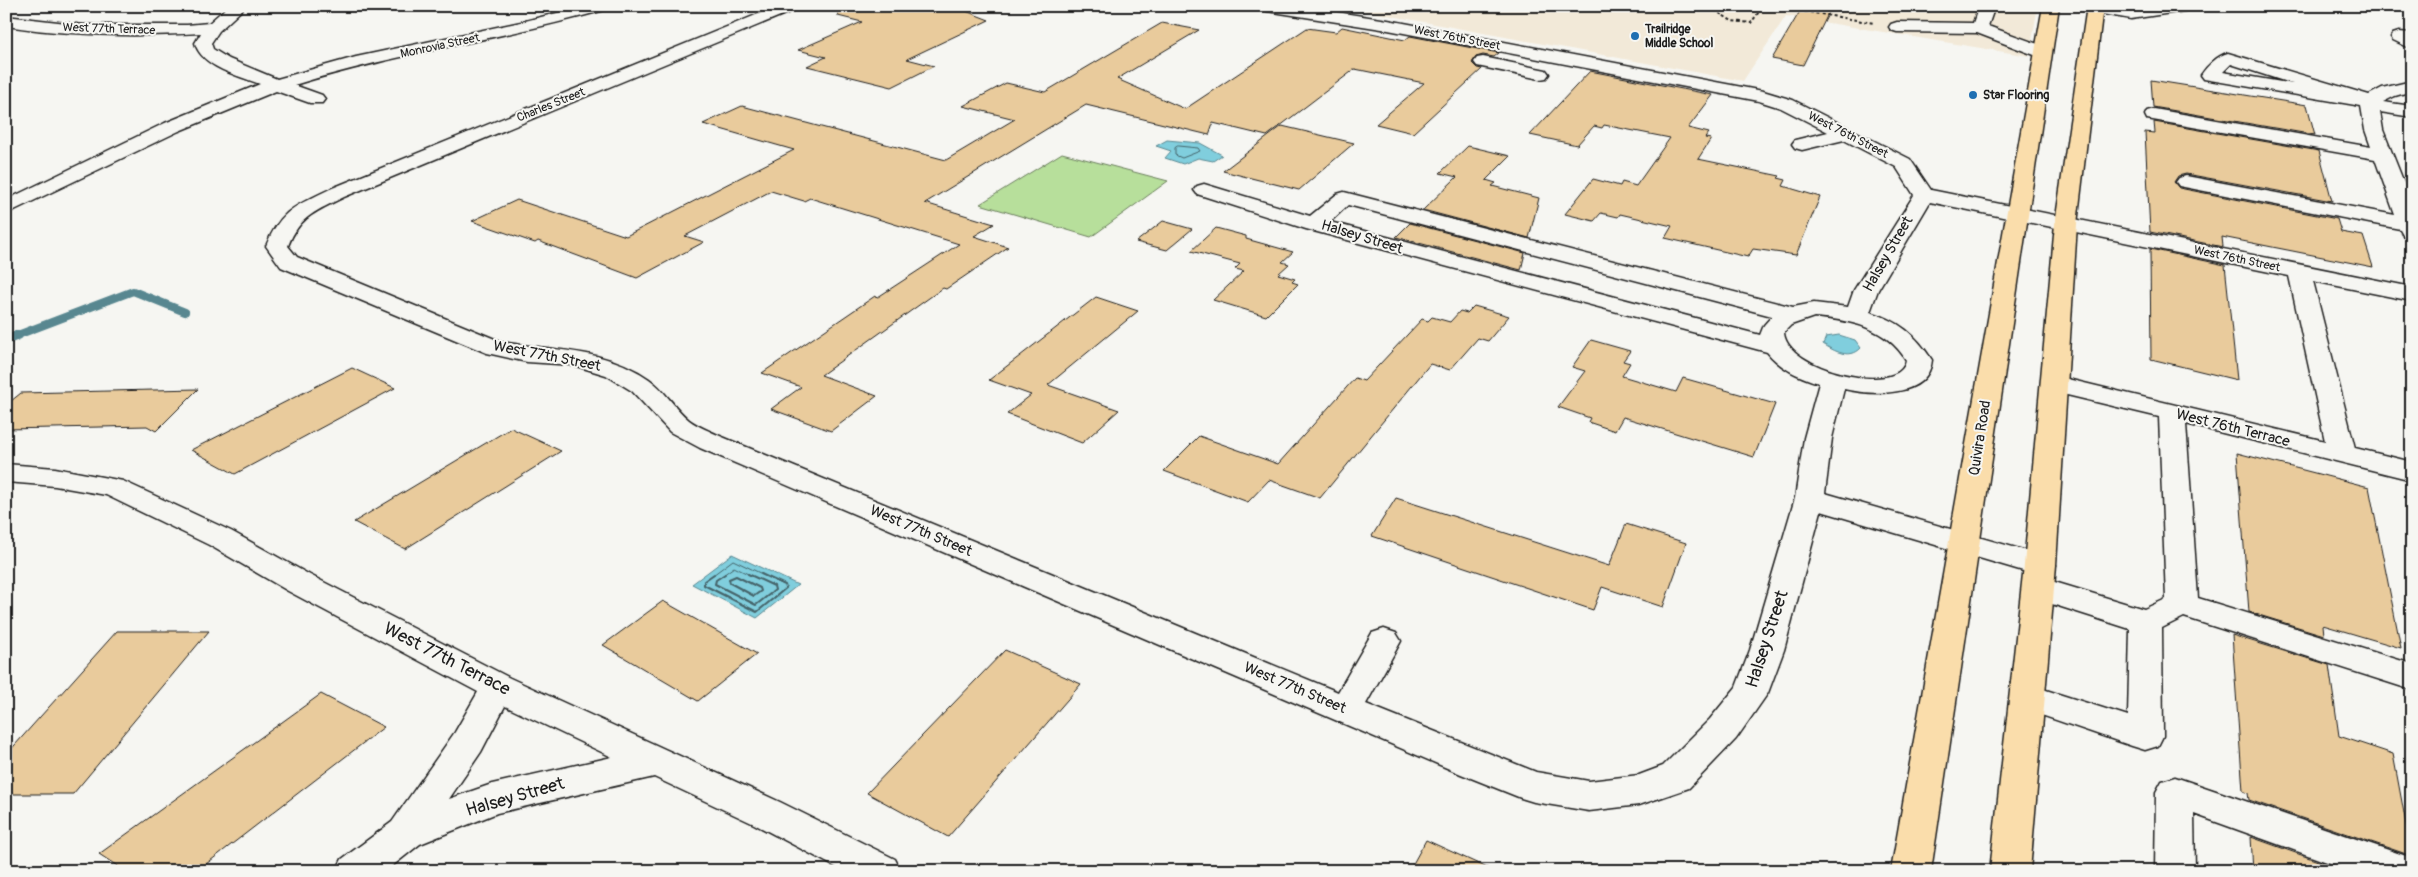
<svg xmlns="http://www.w3.org/2000/svg" width="2418" height="877" font-family="Pangolin,sans-serif">
  <style>
    .built { fill: #f2e9d8 }
    .green { fill: #b7df9b; stroke: #6a7e5c }
    .water { fill: #80cedd; stroke: #588790 }
    .lines { fill: none; stroke-linecap: round; stroke-linejoin: round }
    .shore-far1 { stroke: #446369; stroke-width: 1 }
    .shore { stroke: #446369; stroke-width: 2 }
    .stream-far1 { stroke: #588790; stroke-width: 8 }
    .stream { stroke: #588790; stroke-width: 10 }
    .building { fill: #e9cb9c; stroke: #1c1c1c }
    .minor-casing { stroke: #1c1c1c; stroke-width: 3 }
    .major-casing { stroke: #1c1c1c; stroke-width: 3 }
    .path { stroke: #1c1c1c; stroke-width: 2; stroke-dasharray: 3 2.5; stroke-linecap: butt }
    .minor { fill: #f6f6f2; fill-rule: evenodd }
    .major { fill: #faddab; fill-rule: evenodd }
    .poi-dot { fill: #1f6fb2; stroke: #f6f6f2; stroke-width: 2 }
    .labels { text-anchor: middle; dominant-baseline: central; stroke-width: 4; stroke-linejoin: round; paint-order: stroke }
    .far-street-label { font-size: 12px; fill: #1c1c1c; stroke: #f6f6f2 }
    .far-poi-label { font-size: 12px; font-weight: bold; fill: #1c1c1c; stroke: #f6f6f2; text-anchor: start }
    .street-label { font-size: 15px; fill: #1c1c1c; stroke: #f6f6f2 }
    .near-street-label { font-size: 18px; fill: #1c1c1c; stroke: #f6f6f2 }
  </style>
  <rect width="100%" height="100%" fill="#f6f6f2"/>
  <filter id="ink" filterUnits="userSpaceOnUse"><feTurbulence type="fractalNoise" baseFrequency=".02" numOctaves="2"/><feDisplacementMap in="SourceGraphic" scale="10" xChannelSelector="R" yChannelSelector="G"/><feConvolveMatrix kernelMatrix="1 2 1 2 8 2 1 2 1" color-interpolation-filters="sRGB"/></filter>
  <g filter="url(#ink)">
    <!-- built -->
    <path class="built" d="M1338,6H2038L2029,56L1786,16L1743,81Z"/>
    <!-- green -->
    <path class="green" d="M1062,153L1168,181L1091,237L980,204Z"/>
    <!-- water -->
    <path class="water" d="M1167,140L1200,143L1222,155L1213,161L1198,158L1183,164L1165,158L1171,151L1156,146Z
      M1839,335L1855,340L1861,348C1850,360 1834,351 1823,344L1826,337Z
      M732,554L798,585L757,618L692,584Z"/>
    <g class="lines">
      <!-- shore-far1 -->
      <path class="shore-far1" d="M1178,146L1198,148L1200,151L1182,158L1175,155V148Z
        M713,575L733,560L764,575
        M723,575L734,567L750,575"/>
      <!-- shore -->
      <path class="shore" d="M714,574L704,581V585L757,612L786,588L785,585L761,574
        M725,574L716,580L715,584L756,605L775,590L774,586L748,574
        M736,576L760,588L761,591L754,596L730,583L729,579Z"/>
      <!-- stream-far1 -->
      <path class="stream-far1" d="M15,336L133,291L185,312"/>
      <!-- stream -->
      <path class="stream" d="M6,340L18,335"/>
    </g>
    <!-- building -->
    <path class="building" d="M839,6H953L989,20L907,59L934,66L892,87L807,66L826,57L798,50L862,22L838,16Z
      M1803,6H1832L1803,65L1772,59Z
      M1162,23L1199,30L1117,79L1185,109L1307,28L1336,32L1342,27L1405,40L1410,36L1499,53L1494,57L1483,55L1476,57L1472,63L1477,68L1482,69L1413,133L1376,124L1424,83L1355,69L1267,136L1213,123L1209,135L1086,105L925,203L994,224L974,236L1008,247L946,289L943,288L821,375L877,396L831,431L771,409L801,387L762,373L875,296L878,297L959,244L810,198L804,201L771,191L685,236L704,242L637,278L538,241L535,243L472,221L517,200L626,236L794,150L703,124L742,106L946,160L1015,119L963,106L1006,83L1045,92Z
      M1590,71L1713,95L1688,128L1709,133L1705,138L1711,139L1698,159L1780,176L1778,178L1786,180L1783,186L1820,197L1796,255L1753,249L1748,257L1665,238L1672,226L1620,214L1618,217L1601,213L1594,221L1565,214L1593,179L1620,186L1622,182L1636,186L1670,138L1604,125L1602,128L1594,126L1577,145L1530,135Z
      M2151,80L2307,105L2315,135L2153,107Z
      M2154,122L2319,151L2332,201L2186,174L2178,176L2174,182L2179,188L2337,219L2341,232L2363,236L2373,267L2222,237L2223,247L2150,232L2145,132L2155,133Z
      M1282,126L1354,143L1299,190L1223,171Z
      M1468,146L1510,156L1486,180L1496,183L1492,186L1539,198L1529,238L1423,210L1457,177L1440,173Z
      M1163,221L1192,229L1167,250L1136,242Z
      M1410,223L1525,253L1521,270L1396,237Z
      M1216,228L1246,236V239L1293,252L1282,262L1289,264L1278,274L1295,279L1292,282L1298,284L1266,316L1213,300L1244,271L1235,269L1240,264L1191,251Z
      M2150,249L2225,265L2237,380L2151,359Z
      M1096,297L1138,311L1048,385L1119,410L1082,443L1007,414L1031,395L989,380Z
      M1474,306L1509,316L1488,341L1478,338L1450,370L1430,364L1320,498L1269,480L1248,502L1164,471L1199,436L1278,464L1355,378L1364,381L1422,319L1428,321L1432,317L1450,322L1460,311L1467,313Z
      M1591,340L1630,351L1623,361L1630,363L1622,376L1676,392L1683,378L1775,404L1754,457L1623,417L1615,431L1588,422L1590,418L1558,407L1585,371L1572,367Z
      M352,368L395,388L235,474L191,450Z
      M198,389L156,431L147,426L6,429V405L21,393Z
      M511,428L561,451L405,549L354,522Z
      M2237,453L2369,487L2401,648L2323,625L2324,635L2249,612Z
      M1396,498L1609,566L1626,524L1686,543L1663,607L1602,587L1593,610L1372,536Z
      M663,601L757,654L698,701L603,645Z
      M117,631H209L73,794H6V755Z
      M2232,635L2329,665L2339,736L2393,754L2412,856L2249,800L2248,793L2243,791Z
      M1005,650L1081,684L948,837L867,793Z
      M321,694L384,727L197,871H125L99,854Z
      M2251,837L2346,871H2253Z
      M1426,840L1494,871H1409Z"/>
    <g class="lines">
      <!-- minor casing -->
      <g class="minor-casing">
        <path id="minor" d="M228,6H246L219,31L211,43L213,49L229,59L277,79L356,57L521,22L585,6H611L608,9C504,39 397,53 294,85L322,95L325,99L322,103H310L276,91L179,131L6,214V200L165,123L260,84C239,76 201,67 195,43L201,33C136,37 71,36 6,26V16L84,25H187L209,23Z
          M778,6H800L797,9L344,197C317,211 300,215 288,246L297,257L502,342C552,351 605,348 649,379C665,390 674,408 689,420C698,427 710,431 720,436L1338,692L1372,633L1384,629L1396,633L1401,641L1366,704L1536,772L1589,781L1639,775L1663,766L1710,719L1736,687L1750,650L1795,498L1804,438L1819,383C1799,377 1781,369 1767,352L1306,229L1197,194L1194,190L1197,186L1204,184L1310,216L1337,194L1344,192L1793,307L1814,303L1848,307L1854,290L1914,195L1896,167L1844,140L1802,150L1795,148L1792,144L1795,140L1828,132L1781,108L1759,101L1388,30L1267,11L1259,6H1298L1388,20L1763,91L1793,100L1910,159L1931,190L2412,287V301L2313,281L2355,448L2412,462V480L2186,424L2198,598L2412,664V690L2184,617L2162,628L2163,736L2158,746L2145,750L2132,746L2015,706L2010,697L2015,688L2027,684L2128,716L2130,629L2027,596L2022,588L2027,580L2038,577L2144,609L2166,599L2159,417L2046,390L2042,384L2046,378L2055,376L2325,441L2289,276L1930,202L1878,290L1870,312C1899,321 1916,335 1932,360C1928,399 1871,395 1844,389L1832,438L1825,493L2051,558L2056,565L2051,572L2040,576L1821,511L1784,650L1768,693L1736,739L1689,788L1639,805L1589,811L1534,802L1521,798L1461,774L700,448L670,432L632,391L606,375L573,365L527,362L487,353L281,267L266,246C281,209 296,206 330,189ZM1348,205L1772,316L1764,325L1760,335L1330,222ZM1814,317C1850,320 1886,327 1906,360C1902,398 1785,370 1784,332L1791,325Z
          M1979,6H1995L1988,26L2049,48L2051,52L2049,56H2037L1977,33L1897,32L1891,30L1889,27L1891,24L1897,22L1973,23Z
          M2089,6L2131,9L2152,6H2193L2185,11L2131,19L2090,12L2087,9Z
          M2399,32L2412,33V49L2393,40L2391,37L2393,34Z
          M2228,53L2369,95L2382,88L2412,81V91L2395,96L2383,102L2412,106V117L2380,112L2383,130L2412,203V237L2404,236L2400,229L2179,186L2176,182L2179,178L2186,176L2395,215L2375,159L2147,119L2145,115L2147,111L2154,109L2371,147L2365,130L2361,106L2204,79L2201,75C2207,66 2218,55 2228,53ZM2231,64L2293,84L2223,72Z
          M1483,57L1546,70L1549,74L1546,78L1540,79L1477,66L1474,62L1477,58Z
          M6,464L55,468L123,481L231,531L310,575L510,678L780,802L895,859L901,871H843L754,824L654,777L497,813L420,844L386,871H336L342,859L392,822L455,732L478,692L288,591L209,545L106,495L55,486L6,482ZM505,706L612,757L492,784L449,799L481,752Z
          M2175,777L2412,858V871H2352L2194,814L2195,871H2155L2156,792L2162,781Z"/>
      </g>
      <!-- major casing -->
      <g class="major-casing">
        <path id="major" d="M2043,6H2059L1931,871H1891Z
          M2087,6H2103L2077,224L2056,565L2030,871H1990L2024,565L2055,224Z"/>
      </g>
      <!-- path -->
      <path class="path" d="M1772,6L1874,23
        M1698,8L1716,11L1732,21L1751,23L1763,6"/>
      <!-- minor -->
      <use href="#minor" class="minor"/>
      <!-- major -->
      <use href="#major" class="major"/>
    </g>
  </g>
  <!-- markers -->
  <g class="poi-dot">
    <circle cx="1635" cy="36" r="5"/>
    <circle cx="1973" cy="95" r="5"/>
  </g>
  <g class="labels">
    <!-- far-street labels -->
    <g class="far-street-label">
      <text transform="translate(109 29) rotate(2)">West 77th Terrace</text>
      <text transform="translate(1457 38) rotate(11)">West 76th Street</text>
      <text transform="translate(440 46) rotate(-12)">Monrovia Street</text>
      <text transform="translate(551 105) rotate(-22)">Charles Street</text>
      <text transform="translate(1848 135) rotate(27)">West 76th Street</text>
      <text transform="translate(2237 259) rotate(12)">West 76th Street</text>
    </g>
    <!-- far-poi labels -->
    <g class="far-poi-label">
      <text x="1645" y="29">Trailridge<tspan x="1645" dy="14">Middle School</tspan></text>
      <text x="1983" y="95">Star Flooring</text>
    </g>
    <!-- street labels -->
    <g class="street-label">
      <text transform="translate(1362 237) rotate(17)">Halsey Street</text>
      <text transform="translate(1888 254) rotate(-60)">Halsey Street</text>
      <text transform="translate(547 356) rotate(11)">West 77th Street</text>
      <text transform="translate(2233 428) rotate(14)">West 76th Terrace</text>
      <text transform="translate(1980 438) rotate(-81)">Quivira Road</text>
      <text transform="translate(921 531) rotate(23)">West 77th Street</text>
      <text transform="translate(1295 688) rotate(23)">West 77th Street</text>
    </g>
    <!-- near-street labels -->
    <g class="near-street-label">
      <text transform="translate(1767 639) rotate(-72)">Halsey Street</text>
      <text transform="translate(447 659) rotate(27)">West 77th Terrace</text>
      <text transform="translate(515 797) rotate(-16)">Halsey Street</text>
    </g>
  </g>
  <!-- margin -->
  <rect width="2418" height="877" fill="none" stroke="#f6f6f2" stroke-width="25"/>
  <rect x="12" y="12" width="2393" height="852" fill="none" stroke="#1c1c1c" stroke-width="2" filter="url(#ink)"/>
</svg>
